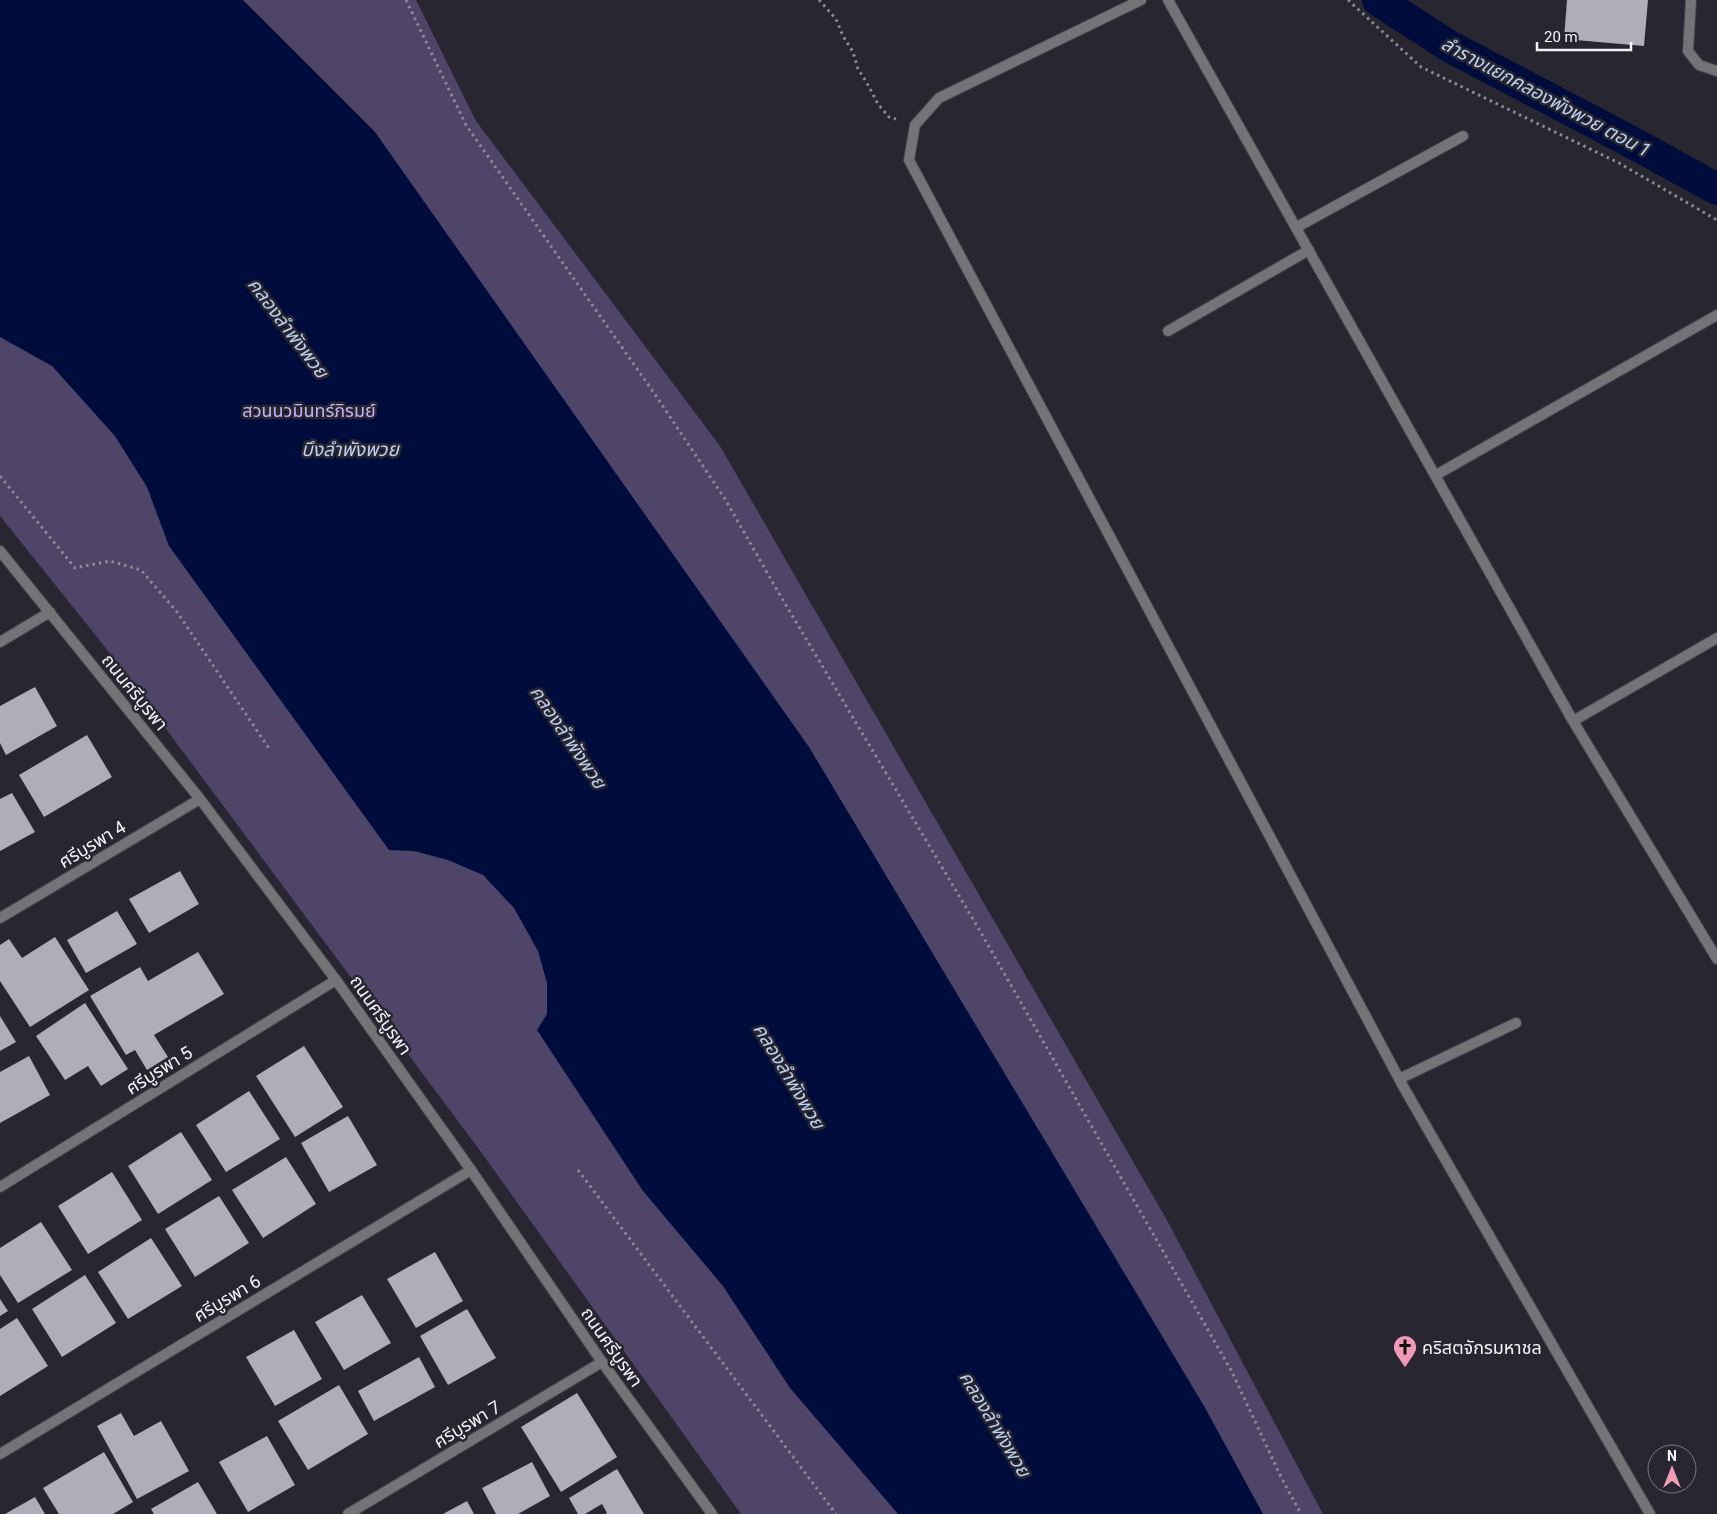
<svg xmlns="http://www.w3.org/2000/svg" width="1717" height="1514" font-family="Roboto,'Noto Sans Thai',sans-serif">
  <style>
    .green { fill: #4e4569 }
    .water { fill: #000c3b }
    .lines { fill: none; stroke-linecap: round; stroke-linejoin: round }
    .canal { stroke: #000c3b; stroke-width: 32 }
    .building { fill: #b0adba }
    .service-casing { stroke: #45434c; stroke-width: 12 }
    .minor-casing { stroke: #45434c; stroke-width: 12 }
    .tertiary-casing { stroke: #45434c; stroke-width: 12 }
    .path { stroke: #8c8a93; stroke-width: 3; stroke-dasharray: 2.5 4; stroke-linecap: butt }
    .service { stroke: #747378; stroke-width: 10 }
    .minor { stroke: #747378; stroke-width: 10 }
    .tertiary { stroke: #747378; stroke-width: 10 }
    .labels { text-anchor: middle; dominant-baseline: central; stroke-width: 5; stroke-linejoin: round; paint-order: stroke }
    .park-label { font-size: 18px; fill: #c5b3f9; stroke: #282630 }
    .street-label { font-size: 18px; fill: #f4f3fa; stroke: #282630 }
    .poi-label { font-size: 18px; fill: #f4f3fa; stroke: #282630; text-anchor: start }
    .water-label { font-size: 19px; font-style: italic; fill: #bccfef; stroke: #282630 }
  </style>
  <rect width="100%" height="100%" fill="#282630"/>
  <!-- green -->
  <path class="green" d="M0,0H416L476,121L720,446L1168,1222L1323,1514H741L478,1148L105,647L0,516Z"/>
  <!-- water -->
  <path class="water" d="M0,0H243L375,132L809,747L1204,1406L1263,1514H898L790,1388L723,1286L643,1191L537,1030L547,1014V983L538,951L514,908L483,875L448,860L414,851L389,850L169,546L147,487L115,436L52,366L0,337Z"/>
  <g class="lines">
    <!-- canal -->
    <path class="canal" d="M1378,0L1449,46L1635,144L1717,189"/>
  </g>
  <!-- building -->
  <path class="building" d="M1567,0H1648L1644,46L1564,39Z
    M35,687L57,726L6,755L0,743V706Z
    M87,735L112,777L44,817L19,775Z
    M12,793L35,832L0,851V799Z
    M180,871L199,904L149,933L129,899Z
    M117,911L137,944L86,973L67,940Z
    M55,937L89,990L30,1027L0,981V945L9,939L22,958Z
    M198,952L224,994L154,1035L168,1057L147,1070L135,1050L126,1055L90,996L140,967L148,981Z
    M85,1003L128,1069L101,1086L88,1066L65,1080L36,1036Z
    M0,1016L16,1042L0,1051Z
    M304,1046L343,1107L295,1137L256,1076Z
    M29,1056L50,1095L0,1123V1072Z
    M249,1091L280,1139L226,1172L196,1125Z
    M348,1116L377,1165L329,1192L301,1143Z
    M181,1132L212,1180L158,1214L128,1166Z
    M286,1157L316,1204L263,1238L232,1190Z
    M112,1172L142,1220L88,1254L58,1206Z
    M219,1196L249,1243L195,1277L165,1229Z
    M41,1222L72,1270L18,1303L0,1275V1248Z
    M151,1238L182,1286L128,1319L98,1272Z
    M435,1252L463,1301L416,1328L387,1279Z
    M85,1275L116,1323L62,1357L32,1309Z
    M362,1295L391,1343L344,1370L315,1322Z
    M0,1299L8,1311L0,1316Z
    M467,1309L496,1358L448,1385L420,1336Z
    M17,1318L48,1366L0,1396V1329Z
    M294,1330L322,1379L275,1406L246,1357Z
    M419,1357L435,1387L374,1421L358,1391Z
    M339,1385L368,1434L308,1470L278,1421Z
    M577,1393L617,1457L561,1492L521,1427Z
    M121,1413L134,1436L161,1421L189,1471L137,1499L97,1426Z
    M267,1436L295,1485L248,1512L219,1462Z
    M104,1452L133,1502L113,1514H59L43,1488Z
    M532,1462L550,1496L518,1514H496L482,1488Z
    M617,1469L644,1514H605L607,1513L602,1504L585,1514H578L569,1498Z
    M198,1482L217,1514H154L151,1509Z
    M35,1497L45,1514H5Z
    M467,1501L474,1514H443Z"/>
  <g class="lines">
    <!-- service casing -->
    <g class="service-casing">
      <path id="service" d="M1168,331L1309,250"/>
    </g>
    <!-- minor casing -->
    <g class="minor-casing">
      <path id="minor" d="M1141,0L939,98L915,125L909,160L1404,1088L1650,1514
        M1168,0L1573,721L1717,959
        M1691,0L1688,51L1699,65L1717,71
        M1297,227L1463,136
        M1436,475L1717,315
        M0,642L50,612
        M1573,721L1717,638
        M0,918L200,799
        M1399,1079L1516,1023
        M0,1187L336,980
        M0,1454L471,1170
        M348,1514L602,1362"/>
    </g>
    <!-- tertiary casing -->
    <g class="tertiary-casing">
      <path id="tertiary" d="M0,551L200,799L336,980L471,1170L602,1362L712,1514"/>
    </g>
    <!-- path -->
    <path class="path" d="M406,0L466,125L654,393L725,499L777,590L980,931L1232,1372L1281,1477L1301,1514
      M819,0L836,19L843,36L853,52L858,69L867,83L878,104L889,117L896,119
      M1348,0L1421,67L1619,163L1717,220
      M0,476L75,568L110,561L141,570L177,612L270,750
      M578,1170L836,1514"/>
    <!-- service -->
    <use href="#service" class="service"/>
    <!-- minor -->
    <use href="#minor" class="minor"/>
    <!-- tertiary -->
    <use href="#tertiary" class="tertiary"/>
  </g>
  <!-- icons -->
  <defs>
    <g id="church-pin" transform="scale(1.25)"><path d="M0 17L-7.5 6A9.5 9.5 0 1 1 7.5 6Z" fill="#f09ab7" stroke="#282630"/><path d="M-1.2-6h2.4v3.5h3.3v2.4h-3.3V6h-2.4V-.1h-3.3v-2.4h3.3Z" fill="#111"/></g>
  </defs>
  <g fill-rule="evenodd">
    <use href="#church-pin" x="1405" y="1347"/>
  </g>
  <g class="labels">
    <!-- park labels -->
    <g class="park-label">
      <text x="309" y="410">สวนนวมินทร์ภิรมย์</text>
    </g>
    <!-- street labels -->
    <g class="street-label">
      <text transform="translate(135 692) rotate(51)">ถนนศรีบูรพา</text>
      <text transform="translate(92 844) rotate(-31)">ศรีบูรพา 4</text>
      <text transform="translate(381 1015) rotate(55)">ถนนศรีบูรพา</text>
      <text transform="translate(159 1070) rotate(-32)">ศรีบูรพา 5</text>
      <text transform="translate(227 1298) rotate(-31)">ศรีบูรพา 6</text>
      <text transform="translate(612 1347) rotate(55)">ถนนศรีบูรพา</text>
      <text transform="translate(467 1424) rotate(-31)">ศรีบูรพา 7</text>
    </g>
    <!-- poi labels -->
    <g class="poi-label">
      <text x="1422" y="1347">คริสตจักรมหาชล</text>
    </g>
    <!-- water labels -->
    <g class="water-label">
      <text transform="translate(1546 97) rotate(28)">ลำรางแยกคลองพังพวย ตอน 1</text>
      <text transform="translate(288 328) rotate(53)">คลองลำพังพวย</text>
      <text x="350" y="449">บึงลำพังพวย</text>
      <text transform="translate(568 737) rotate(56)">คลองลำพังพวย</text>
      <text transform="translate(789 1076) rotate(59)">คลองลำพังพวย</text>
      <text transform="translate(995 1424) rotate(59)">คลองลำพังพวย</text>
    </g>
  </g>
  <!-- north arrow -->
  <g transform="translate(1672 1469)"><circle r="24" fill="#282630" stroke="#7a7881"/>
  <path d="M0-4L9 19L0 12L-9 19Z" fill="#f09ab7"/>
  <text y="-8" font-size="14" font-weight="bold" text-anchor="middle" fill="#f4f3fa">N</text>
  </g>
  <!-- scale -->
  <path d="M1537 42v8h94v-8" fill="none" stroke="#f4f3fa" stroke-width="2.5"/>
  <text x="1544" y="42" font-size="15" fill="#f4f3fa" stroke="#282630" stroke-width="4" paint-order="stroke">20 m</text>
</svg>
